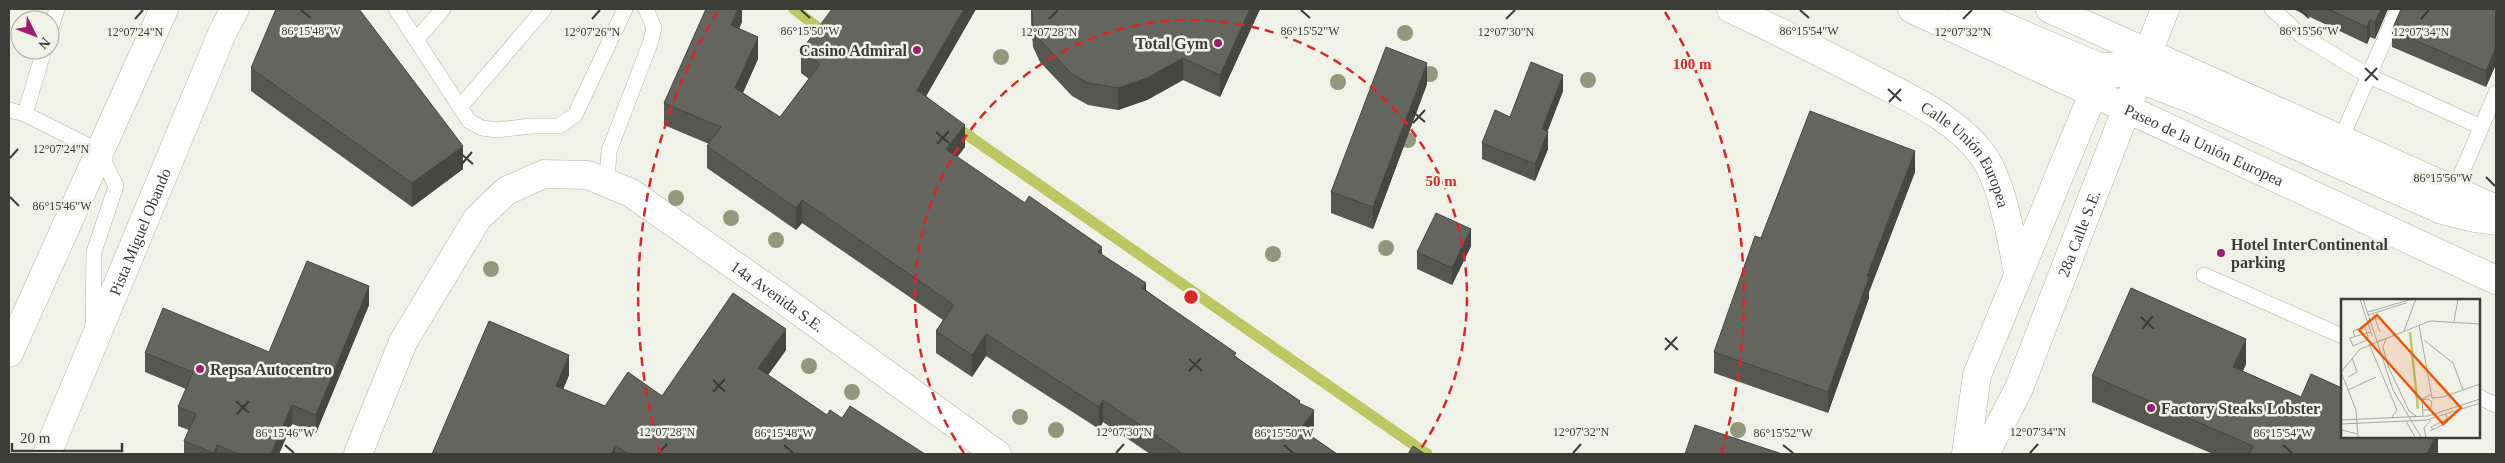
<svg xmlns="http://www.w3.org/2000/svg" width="2505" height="463" font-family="Georgia,serif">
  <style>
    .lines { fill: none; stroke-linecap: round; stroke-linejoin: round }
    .stream { stroke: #bdc764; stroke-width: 11 }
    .service-casing { stroke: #b1b2a9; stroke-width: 16 }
    .minor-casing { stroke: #b1b2a9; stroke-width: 29 }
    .secondary-casing { stroke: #b1b2a9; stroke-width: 29 }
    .trunk-casing { stroke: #b1b2a9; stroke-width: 29 }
    .service { stroke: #fff; stroke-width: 15 }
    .minor { stroke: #fff; stroke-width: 28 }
    .secondary { stroke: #fff; stroke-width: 28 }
    .trunk { stroke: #fff; stroke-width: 28 }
    .tree { fill: #93977b }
    .wall { fill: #565850 }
    .shaded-wall { fill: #464741 }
    .building { fill: #64665d; stroke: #464741 }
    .ticks { fill: none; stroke: #3c3c39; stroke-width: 2 }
    .ring { fill: none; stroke: #d62828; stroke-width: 2.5; stroke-dasharray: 9 6 }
    .poi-dot { fill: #9e1d6f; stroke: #f0f2e8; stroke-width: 2 }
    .labels { text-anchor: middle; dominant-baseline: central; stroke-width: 5; stroke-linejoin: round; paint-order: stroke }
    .poi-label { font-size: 16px; font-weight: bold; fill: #3c3c39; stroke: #f0f2e8; text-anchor: start }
    .street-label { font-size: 16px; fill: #3c3c39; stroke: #f0f2e8 }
    .inset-river { fill: none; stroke: #bdc764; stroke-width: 2.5 }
    .inset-road { fill: none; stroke: #a8a9a2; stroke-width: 1 }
    .view { fill: #e8590c; fill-opacity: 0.15; stroke: #e8590c; stroke-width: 2.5 }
    .inset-edge { fill: none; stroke: #3c3c39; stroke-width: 2.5 }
    .ticks-label { font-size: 12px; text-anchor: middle; fill: #3c3c39; stroke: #f0f2e8; stroke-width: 5; stroke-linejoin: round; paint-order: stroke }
    .centre { fill: #d62828; stroke: #f0f2e8; stroke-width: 2.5 }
    .ring-label { font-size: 15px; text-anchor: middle; font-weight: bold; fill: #d62828; stroke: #f0f2e8; stroke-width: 5; stroke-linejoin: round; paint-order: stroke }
  </style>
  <rect width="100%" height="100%" fill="#f0f2e8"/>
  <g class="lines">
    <!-- stream -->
    <path class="stream" d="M794,9L830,37
      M953,125L1427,454"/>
    <!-- service casing -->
    <g class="service-casing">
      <path id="service" d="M396,9L469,121L482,128L497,130L531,126H559L575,115L625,9
        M2272,9L2301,35L2367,75L2481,127
        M50,31L57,9
        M416,40L443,9
        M460,107L544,9
        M9,110L25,114L99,151L116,186L94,252L93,328
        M25,114L44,50
        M2340,141L2398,9
        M607,182L609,151L650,44L654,28L646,9
        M2454,191L2496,93
        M2204,275L2342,336
        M2479,397L2496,405"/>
    </g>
    <!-- minor casing -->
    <g class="minor-casing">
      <g id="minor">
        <path id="s1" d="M1731,9C1777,30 1822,53 1867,76C1908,98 1953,116 1982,154C2003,183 2011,238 2018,273"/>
        <path id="s2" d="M358,454L403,342L477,219L506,191L544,174L588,175L631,193L774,293L997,454"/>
        <path d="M1966,454L1977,375L2093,94"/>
        <path id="s3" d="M1985,454L2019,388L2165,9"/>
      </g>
    </g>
    <!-- secondary casing -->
    <g class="secondary-casing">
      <g id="secondary">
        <path d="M9,353L164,9"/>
        <path id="s4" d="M47,454L224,29L235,9"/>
      </g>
    </g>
    <!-- trunk casing -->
    <g class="trunk-casing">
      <g id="trunk">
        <path id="s5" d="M1912,9L2496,280"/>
        <path d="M1963,9L2099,67L2128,66"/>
        <path d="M2050,9L2496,209"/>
        <path d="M2093,94C2100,80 2108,71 2124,73L2194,100L2442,210L2474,218L2496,221"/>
      </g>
    </g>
    <!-- service -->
    <use href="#service" class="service"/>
    <!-- minor -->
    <use href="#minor" class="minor"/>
    <!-- secondary -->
    <use href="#secondary" class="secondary"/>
    <!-- trunk -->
    <use href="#trunk" class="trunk"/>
  </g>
  <!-- trees -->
  <g class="tree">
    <circle cx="1405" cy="33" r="8"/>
    <circle cx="1001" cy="57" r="8"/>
    <circle cx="1430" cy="74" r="8"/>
    <circle cx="1588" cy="80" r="8"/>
    <circle cx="1338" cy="82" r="8"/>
    <circle cx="1408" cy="140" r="8"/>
    <circle cx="676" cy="198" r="8"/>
    <circle cx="731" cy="218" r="8"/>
    <circle cx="776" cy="240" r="8"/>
    <circle cx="1386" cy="248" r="8"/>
    <circle cx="1273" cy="254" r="8"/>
    <circle cx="491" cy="269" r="8"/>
    <circle cx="809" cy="366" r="8"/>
    <circle cx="852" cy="392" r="8"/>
    <circle cx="1020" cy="417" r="8"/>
    <circle cx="1056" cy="430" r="8"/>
    <circle cx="1738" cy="430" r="8"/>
  </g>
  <!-- wall -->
  <path class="wall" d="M742,9V22L739,28L758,59L743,93L780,117L809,79L801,73V51L976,9L926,96L965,147L957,157L1102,255L1146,290L1300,404L1314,432L1311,436L1337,454H1150L1103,422L1099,429L986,356L972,377L936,353V331L943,320L802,223L796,230L707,168V146L709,144L664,125V103Z
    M1031,9H1260L1220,97L1183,80L1147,100L1118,110L1088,105L1072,96L1040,62L1033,47L1031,22Z
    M2293,9H2388L2375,39L2370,37L2367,44Z
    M2496,9V64L2486,87L2392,47V30Z
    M251,68L463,169L412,207L251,91Z
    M1427,84L1373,229L1331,213V192Z
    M1563,91L1547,132L1548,149L1535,181L1482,159V143L1510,117Z
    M1915,172L1869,292V298L1828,413L1714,373V352L1761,238Z
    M1471,246L1452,285L1417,269V252Z
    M369,305L316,433L292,424L279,454H184V441L189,430L178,426V407L186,389L145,372V353L269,352Z
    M786,350L768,375L827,415L842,418L925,454H432L569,375L563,389L605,406L662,396Z
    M2246,364L2243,371L2301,397L2438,437V454H2213L2092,402V376Z"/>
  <!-- shaded-wall -->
  <path class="shaded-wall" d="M738,9H742V22L731,47V25Z
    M964,9H976L917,112V90Z
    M1250,9H1260L1220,97V75Z
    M2381,9H2388L2375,39V22Z
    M2370,20V37L2367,44V27Z
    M758,37V59L735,110V88Z
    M2496,47V64L2486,87V71Z
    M1183,58V80L1147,100L1118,110V88Z
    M1427,63V84L1373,229V207Z
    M1563,75V91L1542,146V129Z
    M965,125V147L946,171V149Z
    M1548,132V149L1535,181V164Z
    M463,146V169L412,207V183Z
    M1915,151V172L1869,292V298L1828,413V392L1867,276Z
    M802,200V223L796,230V208Z
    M1471,229V246L1452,285V268Z
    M1102,247V269L1098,252Z
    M1146,283V305L1142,288Z
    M369,286V305L316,433V415Z
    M786,329V350L758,389V368Z
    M986,334V356L972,377V355Z
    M2246,339V364L2233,393V367Z
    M569,355V375L556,407V386Z
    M1103,400V422L1099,429V407Z
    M292,405V424L279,454H271Z
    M1314,410V432L1301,451V429Z
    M2435,437H2438V454H2427Z
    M217,445V454H214V453Z
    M615,445V454H612Z"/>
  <!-- building -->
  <path class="building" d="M276,9H359L463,146L412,183L251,68Z
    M706,9H738L731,25L758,37L735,88L780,117L820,64L801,51L832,9H964L917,90L965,125L946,149L1025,203L1029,196L1102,247L1098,252L1146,283L1142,288L1236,353L1234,356L1300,401L1299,403L1314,410L1301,429L1337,454H1178L1180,452L1103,400L1099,407L986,334L972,355L936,331L954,305L802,200L796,208L707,146L721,127L664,103Z
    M1032,9H1250L1220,75L1183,58L1147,78L1118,88L1088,83L1072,74L1040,40L1033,25Z
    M2328,9H2381L2375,22L2370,20L2367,27Z
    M2401,9H2496V47L2486,71L2392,30Z
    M1386,47L1427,63L1373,207L1331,192Z
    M1531,62L1563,75L1542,129L1548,132L1535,164L1482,143L1495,110L1510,117Z
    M1810,111L1915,151L1867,276L1869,277L1828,392L1714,352L1755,236L1761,238Z
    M1436,213L1471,229L1452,268L1417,252Z
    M307,261L369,286L316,415L292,405L271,454H239L217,445L214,453L184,441L196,414L178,407L193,372L145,353L163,308L269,352Z
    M2131,288L2246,339L2233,367L2301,397L2311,374L2342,388V437H2435L2427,454H2249L2253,446L2092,376Z
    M733,293L786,329L758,368L827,415L830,410L842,418L850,406L925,454H629L615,445L612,454H432L489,321L569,355L556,386L605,406L628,372L662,396Z
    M1695,425L1782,454H1685Z
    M1413,446L1425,454H1408Z"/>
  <!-- ticks -->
  <path class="ticks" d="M301,10L311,18M801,10L810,18M1301,10L1310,18M1800,10L1809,18M2300,10L2309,18M135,19L143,10M592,19L600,10M1049,19L1058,10M1506,19L1515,10M1963,19L1972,10M2421,19L2429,10M2365,68L2378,80M2365,81L2377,68M1888,89L1901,101M1889,102L1901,89M1412,111L1425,122M1413,123L1425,110M936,132L949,143M937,144L949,131M460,153L473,164M10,158L18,149M461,165L472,152M2486,177L2495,186M10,197L19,206M2141,317L2154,329M2142,329L2153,316M1665,338L1678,350M1665,350L1677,337M1189,359L1202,371M1189,371L1201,358M713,380L725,392M713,392L725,379M236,401L249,413M237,414L249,401M285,445L294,453M784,445L793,453M1284,445L1293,453M1783,445L1793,453M2283,445L2292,453M659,453L667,444M1116,453L1124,444M1573,453L1581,444M2030,453L2038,444"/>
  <!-- distance rings -->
  <g class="ring">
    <path d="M964 453A276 276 0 1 1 1418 453"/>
    <path d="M661 454A553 553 0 0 1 717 12M1665 12A553 553 0 0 1 1721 454"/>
  </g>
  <!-- markers -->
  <g class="poi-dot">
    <circle cx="1218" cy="43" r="5"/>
    <circle cx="917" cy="50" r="5"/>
    <circle cx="2221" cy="253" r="5"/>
    <circle cx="200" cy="369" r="5"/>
    <circle cx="2151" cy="408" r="5"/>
  </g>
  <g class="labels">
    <!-- poi labels -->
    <g class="poi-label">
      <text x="1208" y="43" text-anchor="end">Total Gym</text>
      <text x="907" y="50" text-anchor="end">Casino Admiral</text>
      <text x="2231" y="244">Hotel InterContinental<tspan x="2231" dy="18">parking</tspan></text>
      <text x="210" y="369">Repsa Autocentro</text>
      <text x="2161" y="408">Factory Steaks Lobster</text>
    </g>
    <!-- street labels -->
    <g class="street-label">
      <text stroke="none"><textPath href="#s5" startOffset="322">Paseo de la Unión Europea</textPath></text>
      <text stroke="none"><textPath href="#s1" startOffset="282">Calle Unión Europea</textPath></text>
      <text stroke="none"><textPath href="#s4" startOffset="241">Pista Miguel Obando</textPath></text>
      <text stroke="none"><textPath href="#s3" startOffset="240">28a Calle S.E.</textPath></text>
      <text stroke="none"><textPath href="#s2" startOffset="616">14a Avenida S.E.</textPath></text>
    </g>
  </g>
  <!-- overview -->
  <g transform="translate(2341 299)">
    <rect width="139" height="139" fill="#f0f2e8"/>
    <path class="inset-river" d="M69,33L77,110"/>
    <path class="inset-road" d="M19,0L31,37M22,0L52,91L80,138M27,13L71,0M32,14L39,33M27,16L65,4M113,22L117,0M78,26L91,99L102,98L139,85M24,28L26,34L27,38L26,41L12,47L9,39L26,34L29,33M63,32L75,0M139,36V64M14,38L12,32L23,28M45,40L42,48L47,67L68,112L75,117M83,41L112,64L122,91M36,43L52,37M28,45L56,111L51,118M7,78L16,73L11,59M7,91L35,78M81,101L87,100L91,103L89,111H81M82,117L81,100L89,96M0,121L87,117L139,100M65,122L74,138M0,125L86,121L139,104M0,131L17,135M92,131L90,128L106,120M89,132L107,123L105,115M17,138L15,111L0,73L19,50L89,22L139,25M85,138L83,129L90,121"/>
    <path class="view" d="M36,16L120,109L102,125L18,31Z"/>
    <rect width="139" height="139" class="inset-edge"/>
  </g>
  <g class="ticks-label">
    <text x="311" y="35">86°15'48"W</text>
    <text x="1310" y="35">86°15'52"W</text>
    <text x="2309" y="35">86°15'56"W</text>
    <text x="810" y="35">86°15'50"W</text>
    <text x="1809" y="35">86°15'54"W</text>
    <text x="135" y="36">12°07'24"N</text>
    <text x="592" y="36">12°07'26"N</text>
    <text x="1049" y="36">12°07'28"N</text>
    <text x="1506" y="36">12°07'30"N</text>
    <text x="1963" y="36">12°07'32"N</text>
    <text x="2421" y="36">12°07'34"N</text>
    <text x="61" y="153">12°07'24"N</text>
    <text x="2443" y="182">86°15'56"W</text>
    <text x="62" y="210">86°15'46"W</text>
    <text x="667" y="436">12°07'28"N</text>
    <text x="1124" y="436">12°07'30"N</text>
    <text x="1581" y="436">12°07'32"N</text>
    <text x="2038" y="436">12°07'34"N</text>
    <text x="285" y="437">86°15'46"W</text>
    <text x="784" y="437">86°15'48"W</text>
    <text x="1284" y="437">86°15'50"W</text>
    <text x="1783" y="437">86°15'52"W</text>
    <text x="2283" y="437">86°15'54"W</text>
  </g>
  <circle cx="1191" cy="297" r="8" class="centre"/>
  <g class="ring-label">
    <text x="1692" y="69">100 m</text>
    <text x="1441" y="186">50 m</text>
  </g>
  <!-- border -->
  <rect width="2505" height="463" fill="none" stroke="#3c3c39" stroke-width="20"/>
  <!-- north arrow -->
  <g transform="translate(35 35) rotate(132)"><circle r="24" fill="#f0f2e8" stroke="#a8a9a2"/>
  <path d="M0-4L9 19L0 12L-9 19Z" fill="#9e1d6f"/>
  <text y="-8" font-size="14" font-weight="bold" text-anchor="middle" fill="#3c3c39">N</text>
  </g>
  <!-- scale -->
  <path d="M12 443v8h110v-8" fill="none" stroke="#3c3c39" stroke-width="2.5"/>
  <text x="20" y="443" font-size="15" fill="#3c3c39" stroke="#f0f2e8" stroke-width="4" paint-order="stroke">20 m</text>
</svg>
